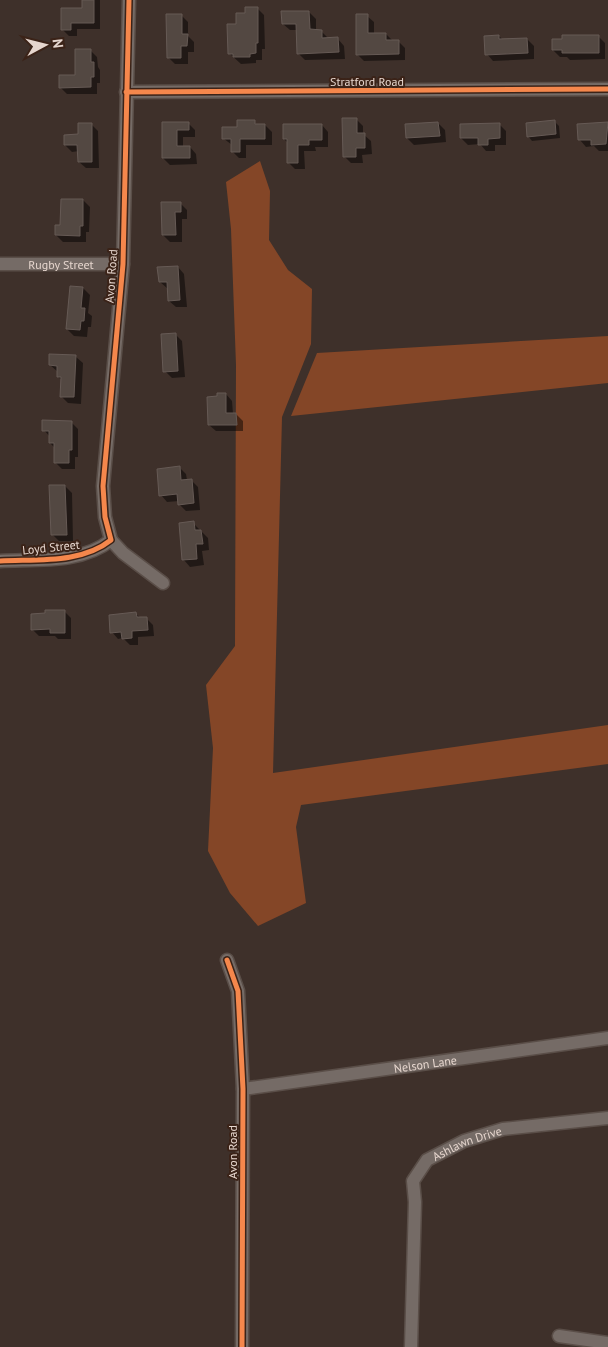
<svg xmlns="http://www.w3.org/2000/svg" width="608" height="1347" font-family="'PT Sans',sans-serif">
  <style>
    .forest { fill: #844627 }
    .shadow { fill: #0007 }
    .building { fill: #534842; stroke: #665a55 }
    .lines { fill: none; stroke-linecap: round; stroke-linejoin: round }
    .street-casing { stroke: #5a4e48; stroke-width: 15 }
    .street { stroke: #756b66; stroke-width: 12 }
    .cycleway-casing { stroke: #3b2318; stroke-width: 8 }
    .cycleway { stroke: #f5874c; stroke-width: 5 }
    .labels { text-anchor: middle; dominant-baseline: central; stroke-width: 4; stroke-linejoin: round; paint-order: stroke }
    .street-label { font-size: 12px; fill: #e6d6ce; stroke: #3b2318 }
  </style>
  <rect width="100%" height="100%" fill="#3e302a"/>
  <!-- forest -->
  <path class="forest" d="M260,161L270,191L269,240L288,270L312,289L311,344L282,417L273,773L608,725V764L301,805L296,827L306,903L258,926L230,893L208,851L213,748L206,685L235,646L236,365L231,229L226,182Z
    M608,336V383L291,416L317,353Z"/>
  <!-- shadow -->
  <path class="shadow" d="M83,0H100V29H77V36H69L62,29L83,9Z
    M257,8L264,15L265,49H262V60H256V63L241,64L229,53L238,25L246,14Z
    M309,12L316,19V32H322L329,39H338L344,46L345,59L305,60L298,53L297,30H290L283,24Z
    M181,15L188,22V36L194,42V52H188V64H175L168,57Z
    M367,16L374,22V34H386L393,41H398L405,48V60L364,61L357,54Z
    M499,36L503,40L527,39L534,46V59L493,61L487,54Z
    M598,36L605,43V59L570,60L567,57H560L553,50Z
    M91,51L97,57L98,67L100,70V83H97V94H67L60,87L76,77Z
    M357,120L363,126V134L371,141L372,154L362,155L363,163H351L344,156Z
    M554,121L559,126L560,138L532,141L528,136Z
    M254,122L258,126L265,125L272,132V145H246V158H239L232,151V145L223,138L238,128Z
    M188,123L195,130V137H183V147H190L196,154L197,164L170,165L163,158V124Z
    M438,123L445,130L446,142L414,145L407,138Z
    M91,124L98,131L99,168H86L79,162V151L72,152L65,145L79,136Z
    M499,124L506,131V145H495V151H486L480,144L468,145L461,138Z
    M608,124V151H599L594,146L586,147L580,140L579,125Z
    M322,125L328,132V147H315L316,151H304L305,169H295L288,162V143L284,139Z
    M83,200L90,207L89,232H86V242H63L56,235L62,226Z
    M163,203H180L187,210V219H182V242H170L163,235Z
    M178,267L184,274L187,307H176L169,301L168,289L160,282Z
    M71,287L83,288L90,295L88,313L92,316L91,327H88L87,337L74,336L67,329Z
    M175,334L182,341L185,377L172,378L165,371Z
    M76,357L83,363L81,404L68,403L61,396L62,380L58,377V372L50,365Z
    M226,394L232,401L233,414H236L243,421V431H216L209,425L218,398Z
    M71,422L78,429V457H75V469H62L55,462V448L50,443V437L44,430Z
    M180,468L186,474L187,480H191L198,487L200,510L186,511L179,504V501L167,502L161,495Z
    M65,486L72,493L73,541H59L52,534Z
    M193,523L208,538L209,550L202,551L204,565L190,567L184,560L180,524Z
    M64,611L71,618V639H58L55,636H39L32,629Z
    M136,614L141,618H146L153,625L154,636L138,637V645H130L123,638L118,639L112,632Z"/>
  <!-- building -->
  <path class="building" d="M82,0H94V23H71V30H61V8H82Z
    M245,7H258V43H256V53L250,54V57H233V54H228L227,24H236V13H245Z
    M281,11H309L310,29L322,30V38L338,37L339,52L297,54L296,24H282Z
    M166,14H182V34H188L187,46H181V58H167Z
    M356,14H368V33H386V40H399V54L356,55Z
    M499,35V39L527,38L528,53L485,55L484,36Z
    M562,35H599V53H562V50H552V39H562Z
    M75,49H91V62H94V77H91V87L59,88V75H75Z
    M342,118H357V133H365V148H356V157H343Z
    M237,120H255V124H265V139H240V152H231V139H222V127H237Z
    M555,120L556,134L527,137L526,123Z
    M162,122H189V130H177V146H190V158H162Z
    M438,122L440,136L406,138L405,124Z
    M608,122L606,144L591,145V140H578L577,124Z
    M78,123H92V162H78L77,145H64V135L78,134Z
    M500,123V138L488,139V145H478V138H460V124Z
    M283,124H322V140H309V145H298V163H287V139H283Z
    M61,199H83V226H80V236L55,235V225H60Z
    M161,202H181V212H175L176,235H162Z
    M178,266L180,300L168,301L167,282H159L157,267Z
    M70,286L83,287L81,308H85L84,321H81L80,330L66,329Z
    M176,333L178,371L163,372L161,334Z
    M49,354L76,355L74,397H60L61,377H57V366L49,365Z
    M217,393H226V413H236L237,425H208L207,397L217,396Z
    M42,420L72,421V450H69V463H54V443H49V431H42Z
    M180,466L181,480L192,479L194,503L178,505L177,494L159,496L157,469Z
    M49,485H65L67,535H51Z
    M194,521L195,530H201L203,544H196L197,559L182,560L179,523Z
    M45,610H65V633H50V629L31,630V614L45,613Z
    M136,612L137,617H147L148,630L132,631V638L122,639L121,632L110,633L109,615Z"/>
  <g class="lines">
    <!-- street casing -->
    <g class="street-casing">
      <g id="street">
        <path d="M126,92L608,89"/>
        <path id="s1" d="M0,264H123"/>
        <path d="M111,540L123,553L163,583"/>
        <path d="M0,561C37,559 81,564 111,540L105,517L103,486L123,264L129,0"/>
        <path d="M227,960L238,991L243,1089L242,1347"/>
        <path id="s2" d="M243,1089L608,1038"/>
        <path d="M559,1336L608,1343"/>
        <path id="s3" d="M411,1347L415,1202L413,1181L427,1160L464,1141L503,1129L608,1118"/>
      </g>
    </g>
    <!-- street -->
    <use href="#street" class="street"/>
    <!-- cycleway casing -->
    <g class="cycleway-casing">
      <path id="cycleway" d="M126,92L608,89
        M0,561C37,559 81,564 111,540L105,517L103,486L123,264L129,0
        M227,960L238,991L243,1089L242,1347"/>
    </g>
    <!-- cycleway -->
    <use href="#cycleway" class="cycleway"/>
  </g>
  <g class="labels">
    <!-- street labels -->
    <g class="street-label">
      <text x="367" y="81">Stratford Road</text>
      <text stroke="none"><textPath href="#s1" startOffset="61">Rugby Street</textPath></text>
      <text transform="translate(111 276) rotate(-86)">Avon Road</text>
      <text transform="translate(51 547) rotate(-6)">Loyd Street</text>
      <text stroke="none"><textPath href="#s2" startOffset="184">Nelson Lane</textPath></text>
      <text stroke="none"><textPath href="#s3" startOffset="235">Ashlawn Drive</textPath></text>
      <text transform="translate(232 1152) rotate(-90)">Avon Road</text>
    </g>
  </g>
  <!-- north arrow -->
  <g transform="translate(45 45) rotate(83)" stroke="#3b2318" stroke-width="4" paint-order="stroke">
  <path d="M0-4L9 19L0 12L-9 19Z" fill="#e6d6ce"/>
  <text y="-8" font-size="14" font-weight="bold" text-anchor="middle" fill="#e6d6ce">N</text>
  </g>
</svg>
